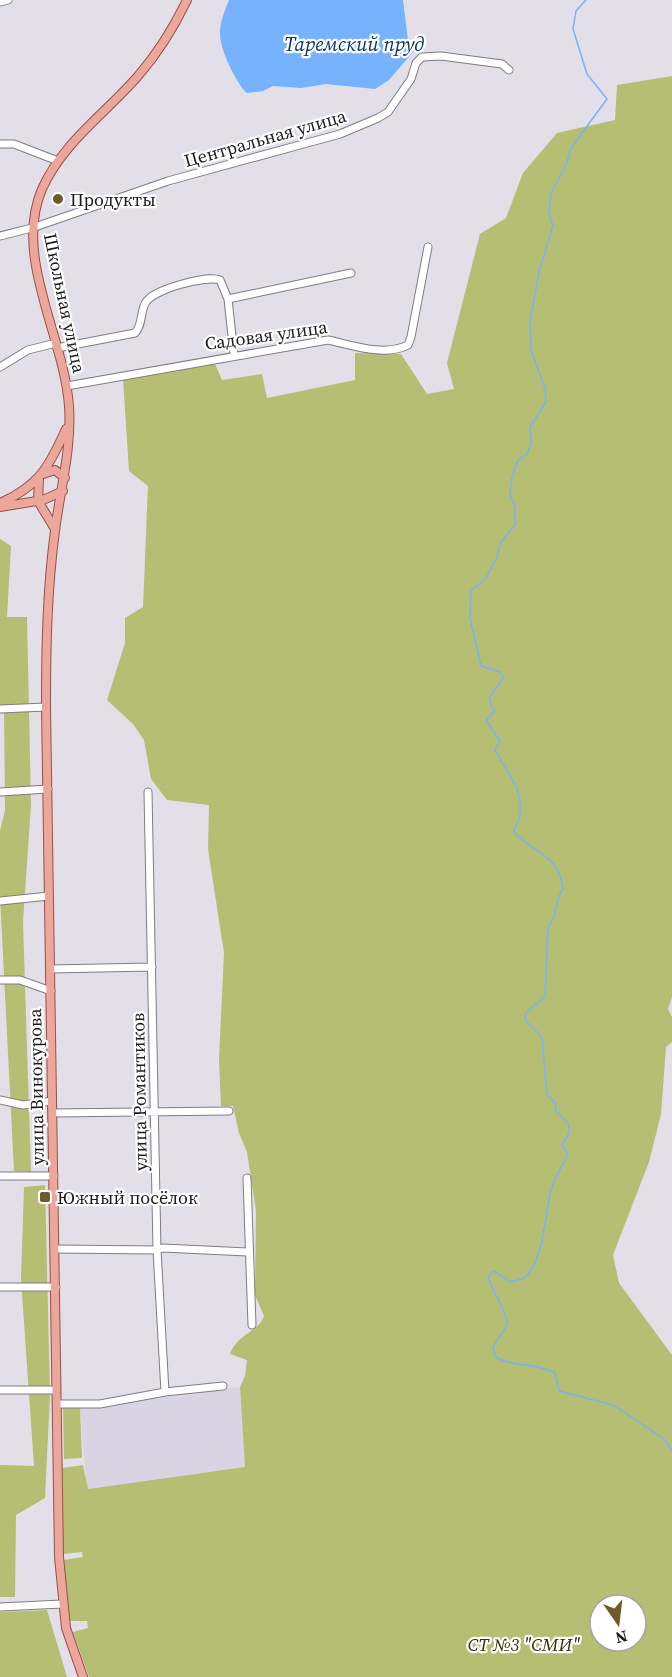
<svg xmlns="http://www.w3.org/2000/svg" width="672" height="1677" font-family="'Source Serif 4',serif">
  <style>
    .built { fill: #d9d4e4 }
    .green { fill: #b5be73; fill-rule: evenodd }
    .water { fill: #77b3fc }
    .lines { fill: none; stroke-linecap: round; stroke-linejoin: round }
    .stream { stroke: #77b3fc; stroke-width: 1.5 }
    .minor-casing { stroke: #7f7c84; stroke-width: 9 }
    .major-casing { stroke: #9b4f45; stroke-width: 10 }
    .minor { stroke: #fff; stroke-width: 7 }
    .major { stroke: #eca79c; stroke-width: 8 }
    .poi-dot { fill: #705a2a; stroke: #fff; stroke-width: 2 }
    .labels { text-anchor: middle; dominant-baseline: central; stroke-width: 4.5; stroke-linejoin: round; paint-order: stroke }
    .street-label { font-size: 18px; fill: #1b1a1d; stroke: #fff }
    .poi-label { font-size: 18px; fill: #1b1a1d; stroke: #fff; text-anchor: start }
    .park-label { font-size: 18px; font-style: italic; fill: #2f3309; stroke: #fff }
    .water-label { font-size: 20px; font-style: italic; fill: #0b3562; stroke: #fff }
  </style>
  <rect width="100%" height="100%" fill="#e2dfe8"/>
  <!-- built -->
  <path class="built" d="M240,1387L246,1467L87,1489L80,1408L156,1395Z"/>
  <!-- green -->
  <path class="green" d="M672,76V997L668,1009L672,1017V1042L666,1047L661,1114L649,1162L613,1255L619,1283L672,1355V1677H89L73,1632L88,1628L87,1621H70L68,1619L63,1560L83,1557L82,1552L63,1554L62,1468L83,1465L88,1489L245,1467L240,1387L245,1376L247,1360L230,1354C239,1332 258,1333 264,1316L255,1295L256,1211L247,1152L239,1133L233,1106H221L219,1059L224,953L208,849L209,805L167,800L151,779L144,740L133,724L107,700L125,643V618L143,607L148,486L129,471L123,379L215,364L222,380L262,374L267,398L355,380V353L401,354L427,394L454,389L447,363L480,234L506,218L523,173L557,133L615,120L617,85ZM600,1605H636V1641H600Z
    M0,539L11,546L7,617H27L31,805L23,922L31,1172L14,1171L0,896V831L5,810L4,705H0Z
    M45,1185L50,1394L45,1498L16,1515L15,1597H0V1465L34,1466L21,1279L24,1187Z
    M63,1408H80L82,1458L64,1459Z
    M47,1610L67,1677H0V1612Z"/>
  <!-- water -->
  <path class="water" d="M229,0H403L409,48L414,51L389,80L375,89L326,84L301,88L273,86L263,91L247,93C236,83 219,48 220,32C220,22 225,10 229,0Z"/>
  <g class="lines">
    <!-- stream -->
    <path class="stream" d="M586,0L576,11L573,29L587,74L607,99L571,148L566,165L551,193L549,214L553,226L539,272L530,322L531,350L545,388L546,402L530,427L531,443L527,454L518,460L512,478L510,494L515,507V525L501,542L497,557L486,578L471,591L470,618L481,666L500,672L504,677L489,698L494,712L486,720L500,741L495,750C506,772 524,788 520,815C519,821 515,826 514,832C534,854 558,853 563,888C555,901 558,915 548,927L545,997L526,1012L525,1020L542,1037L547,1094L556,1104L555,1110L569,1124V1133L562,1145L568,1155C561,1168 553,1179 550,1194C546,1214 542,1266 524,1278C520,1280 514,1281 510,1282L494,1271L488,1276C491,1291 511,1317 506,1326C503,1333 497,1340 493,1347L495,1357C515,1368 535,1362 555,1373L559,1391L613,1405L664,1439L672,1450"/>
    <!-- minor casing -->
    <g class="minor-casing">
      <path id="minor" d="M0,2L8,0
        M0,144H14L58,161
        M0,236L32,228L168,181L340,134L378,118L388,112L411,79L416,63L422,57L441,56L502,64L509,70
        M228,299L234,355
        M57,348L135,333C143,325 140,311 146,302C154,289 207,275 220,280L228,299L351,273
        M0,367L28,350L56,343
        M67,386L328,340C352,345 384,357 408,345L411,337L428,247
        M0,709L46,707
        M0,792L48,789
        M148,792L157,1250L165,1392
        M0,901L49,896
        M50,969L152,967
        M0,980H20L51,991
        M0,1100L23,1105L52,1101
        M53,1113L229,1111
        M0,1176H54
        M247,1178L252,1325
        M55,1249L157,1250L163,1248L247,1252
        M0,1287H56
        M0,1390H56
        M57,1404H100L165,1392L223,1386
        M0,1607L62,1604"/>
    </g>
    <!-- major casing -->
    <g class="major-casing">
      <path id="major" d="M43,474L55,470L65,478
        M39,479L38,501L55,529
        M0,503C39,486 49,467 66,429
        M0,507L43,500L63,491
        M83,1677L66,1628L59,1557L46,707C46,648 47,590 55,531C60,490 72,448 69,406C64,336 13,257 42,189C63,142 105,114 138,76C158,53 174,27 187,0"/>
    </g>
    <!-- minor -->
    <use href="#minor" class="minor"/>
    <!-- major -->
    <use href="#major" class="major"/>
  </g>
  <!-- markers -->
  <g class="poi-dot">
    <circle cx="58" cy="199" r="6"/>
    <rect x="39" y="1191" width="12" height="12" rx="3"/>
  </g>
  <g class="labels">
    <!-- street labels -->
    <g class="street-label">
      <text transform="translate(265 138) rotate(-16)">Центральная улица</text>
      <text transform="translate(65 303) rotate(78)">Школьная улица</text>
      <text transform="translate(266 335) rotate(-8)">Садовая улица</text>
      <text transform="translate(36 1087) rotate(-91)">улица Винокурова</text>
      <text transform="translate(139 1092) rotate(-91)">улица Романтиков</text>
    </g>
    <!-- poi labels -->
    <g class="poi-label">
      <text x="70" y="199">Продукты</text>
      <text x="57" y="1197">Южный посёлок</text>
    </g>
    <!-- park labels -->
    <g class="park-label">
      <text x="524" y="1644">СТ №3 "СМИ"</text>
    </g>
    <!-- water labels -->
    <g class="water-label">
      <text x="354" y="44">Таремский пруд</text>
    </g>
  </g>
  <!-- north arrow -->
  <g transform="translate(618 1623) rotate(166)"><circle r="28" fill="#ffffff" stroke="#a4a3a5" stroke-width="1.5"/>
  <path d="M0-4.5L10 22L0 15L-10 22Z" fill="#705a2a"/>
  <text y="-9" font-size="16" font-weight="bold" text-anchor="middle" fill="#1b1a1d">N</text>
  </g>
</svg>
